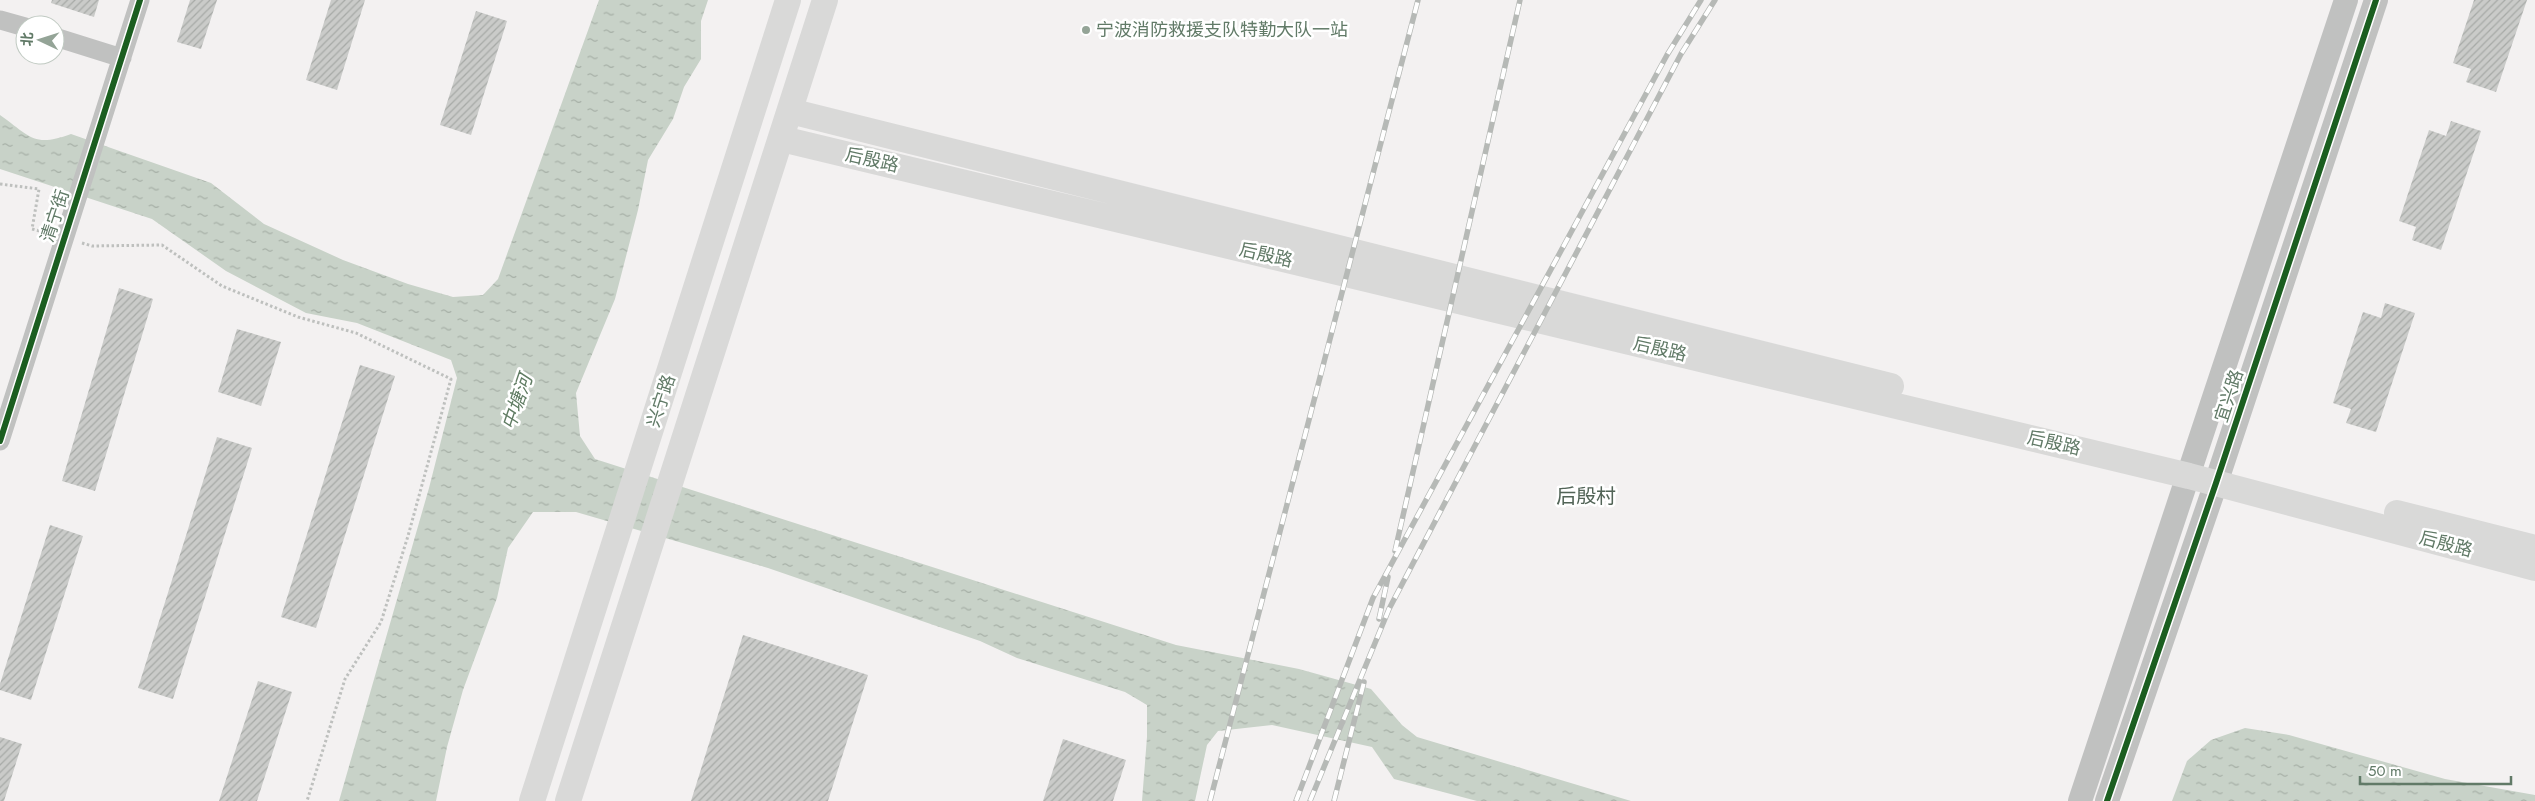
<svg xmlns="http://www.w3.org/2000/svg" width="2535" height="801" font-family="Jost,'Noto Sans SC',sans-serif">
  <style>
    .water { fill: url(#water-ripples) }
    .building { fill: url(#building-hatch) }
    .lines { fill: none; stroke-linecap: round; stroke-linejoin: round }
    .path { stroke: #bec0be; stroke-width: 3; stroke-dasharray: 2.5 2.5; stroke-linecap: butt }
    .minor { stroke: #c0c1c0; stroke-width: 19 }
    .tertiary { stroke: #c0c1c0; stroke-width: 24 }
    .secondary { stroke: #d9d9d8; stroke-width: 26 }
    .rail-casing { stroke: #b6b9b6; stroke-width: 5.5 }
    .rail { stroke: #fff; stroke-width: 4; stroke-dasharray: 11; stroke-linecap: butt }
    .cycleway-casing { stroke: #fff; stroke-width: 9 }
    .cycleway { stroke: #1b5e20; stroke-width: 6 }
    .poi-dot { fill: #94a497; stroke: #fff; stroke-width: 2 }
    .labels { text-anchor: middle; dominant-baseline: central; stroke-width: 5; stroke-linejoin: round; paint-order: stroke }
    .poi-label { font-size: 18px; fill: #617a67; stroke: #fff; text-anchor: start }
    .street-label { font-size: 18px; fill: #617a67; stroke: #fff }
    .water-label { font-size: 19px; font-style: italic; fill: #607c63; stroke: #fff }
    .quarter-label { font-size: 20px; fill: #526457; stroke: #fff }
  </style>
  <defs>
    <pattern id="water-ripples" width="26" height="14" patternUnits="userSpaceOnUse" patternTransform="scale(1.25)"><rect width="26" height="14" fill="#c8d2c8"/><path d="M2 4q2-2 4 0t4 0M15 11q2-2 4 0t4 0" fill="none" stroke="#a6afa6"/></pattern>
    <pattern id="building-hatch" width="6" height="6" patternUnits="userSpaceOnUse" patternTransform="scale(1.25)"><rect width="6" height="6" fill="#cacbc9"/><path d="M-1 1l2-2M0 6l6-6M5 7l2-2" fill="none" stroke="#a7aaa7"/></pattern>
  </defs>
  <rect width="100%" height="100%" fill="#f3f1f1"/>
  <!-- water -->
  <path class="water" d="M599,0H708L701,21V59L684,87L673,119L648,160L638,210L615,299L576,393L580,436L595,459L1176,645L1299,669L1371,689L1402,725L1417,737L1631,801H1477L1394,779L1372,747L1272,725L1218,731L1207,745L1195,801H1142L1147,737V705L1125,692L1017,658L980,641L768,568L576,512H533L508,548L497,598L463,690L447,747L436,801H339L429,488L457,378L451,360L357,323L306,313L226,271L152,219L0,169V115C30,136 33,148 71,134L211,183L264,224L343,260L408,284L453,297L483,295L498,279Z
    M2245,728L2289,735L2445,779L2535,795V801H2172L2187,761L2211,740Z"/>
  <!-- building -->
  <path class="building" d="M52,0H99L94,17L51,3Z
    M190,0H217L201,49L177,42Z
    M331,0H365L337,90L306,80Z
    M2474,0H2527L2496,92L2466,82L2471,69L2453,63Z
    M476,11L507,21L471,135L440,125Z
    M2451,121L2481,131L2441,250L2412,240L2416,227L2399,221L2429,130L2446,136Z
    M119,288L153,299L95,491L62,481Z
    M2385,303L2415,313L2376,432L2346,423L2351,409L2333,403L2363,312L2381,318Z
    M237,329L281,342L261,406L218,392Z
    M360,365L395,376L316,628L281,617Z
    M217,437L252,448L173,699L138,688Z
    M50,525L83,536L31,700L0,690V684Z
    M743,635L868,675L828,801H691Z
    M258,681L292,692L257,801H219Z
    M0,737L22,744L4,801H0Z
    M1063,739L1126,760L1113,801H1043Z"/>
  <g class="lines">
    <!-- path -->
    <path class="path" d="M0,184L39,189L32,229L47,233
      M82,243L92,246L162,245L222,286L298,317L356,333L451,379L408,536L381,622L345,679L307,801"/>
    <!-- minor -->
    <path class="minor" d="M0,20L25,27
      M55,37L122,58
      M0,441L140,0"/>
    <!-- tertiary -->
    <path class="tertiary" d="M2080,801L2346,0
      M2107,801L2216,483L2376,0"/>
    <!-- secondary -->
    <path class="secondary" d="M790,111L1891,386
      M782,139L2189,476L2535,568
      M2397,513L2535,548
      M532,801L788,0
      M568,801L825,0"/>
    <!-- rail casing -->
    <g class="rail-casing">
      <path id="rail" d="M1395,551L1520,0
        M1379,619L1388,577
        M1210,801L1418,0
        M1296,801L1373,598L1667,55L1701,0
        M1310,801L1389,609L1681,54L1715,0
        M1334,801L1364,682"/>
    </g>
    <!-- rail -->
    <use href="#rail" class="rail"/>
    <!-- cycleway casing -->
    <g class="cycleway-casing">
      <path id="cycleway" d="M0,441L140,0
        M2107,801L2216,483L2376,0"/>
    </g>
    <!-- cycleway -->
    <use href="#cycleway" class="cycleway"/>
  </g>
  <!-- markers -->
  <circle class="poi-dot" cx="1086" cy="30" r="5"/>
  <g class="labels">
    <!-- poi labels -->
    <g class="poi-label">
      <text x="1096" y="30">宁波消防救援支队特勤大队一站</text>
    </g>
    <!-- street labels -->
    <g class="street-label">
      <text transform="translate(872 160) rotate(13)">后殷路</text>
      <text transform="translate(55 216) rotate(-72)">清宁街</text>
      <text transform="translate(1266 255) rotate(13)">后殷路</text>
      <text transform="translate(1660 349) rotate(13)">后殷路</text>
      <text transform="translate(2229 396) rotate(-72)">宜兴路</text>
      <text transform="translate(661 401) rotate(-72)">兴宁路</text>
      <text transform="translate(2054 443) rotate(13)">后殷路</text>
      <text transform="translate(2446 544) rotate(15)">后殷路</text>
    </g>
    <!-- water labels -->
    <g class="water-label">
      <text transform="translate(517 402) rotate(-71)">中塘河</text>
    </g>
    <!-- quarter labels -->
    <g class="quarter-label">
      <text x="1586" y="496">后殷村</text>
    </g>
  </g>
  <!-- north arrow -->
  <g transform="translate(40 40) rotate(274)"><circle r="24" fill="#ffffff" stroke="#c0cac2"/>
  <path d="M0-4L9 19L0 12L-9 19Z" fill="#94a497"/>
  <text y="-8" font-size="14" font-weight="bold" text-anchor="middle" fill="#617a67">北</text>
  </g>
  <!-- scale -->
  <path d="M2360 776v8h151v-8" fill="none" stroke="#617a67" stroke-width="2.5"/>
  <text x="2368" y="776" font-size="15" fill="#617a67" stroke="#ffffff" stroke-width="4" paint-order="stroke">50 m</text>
</svg>
